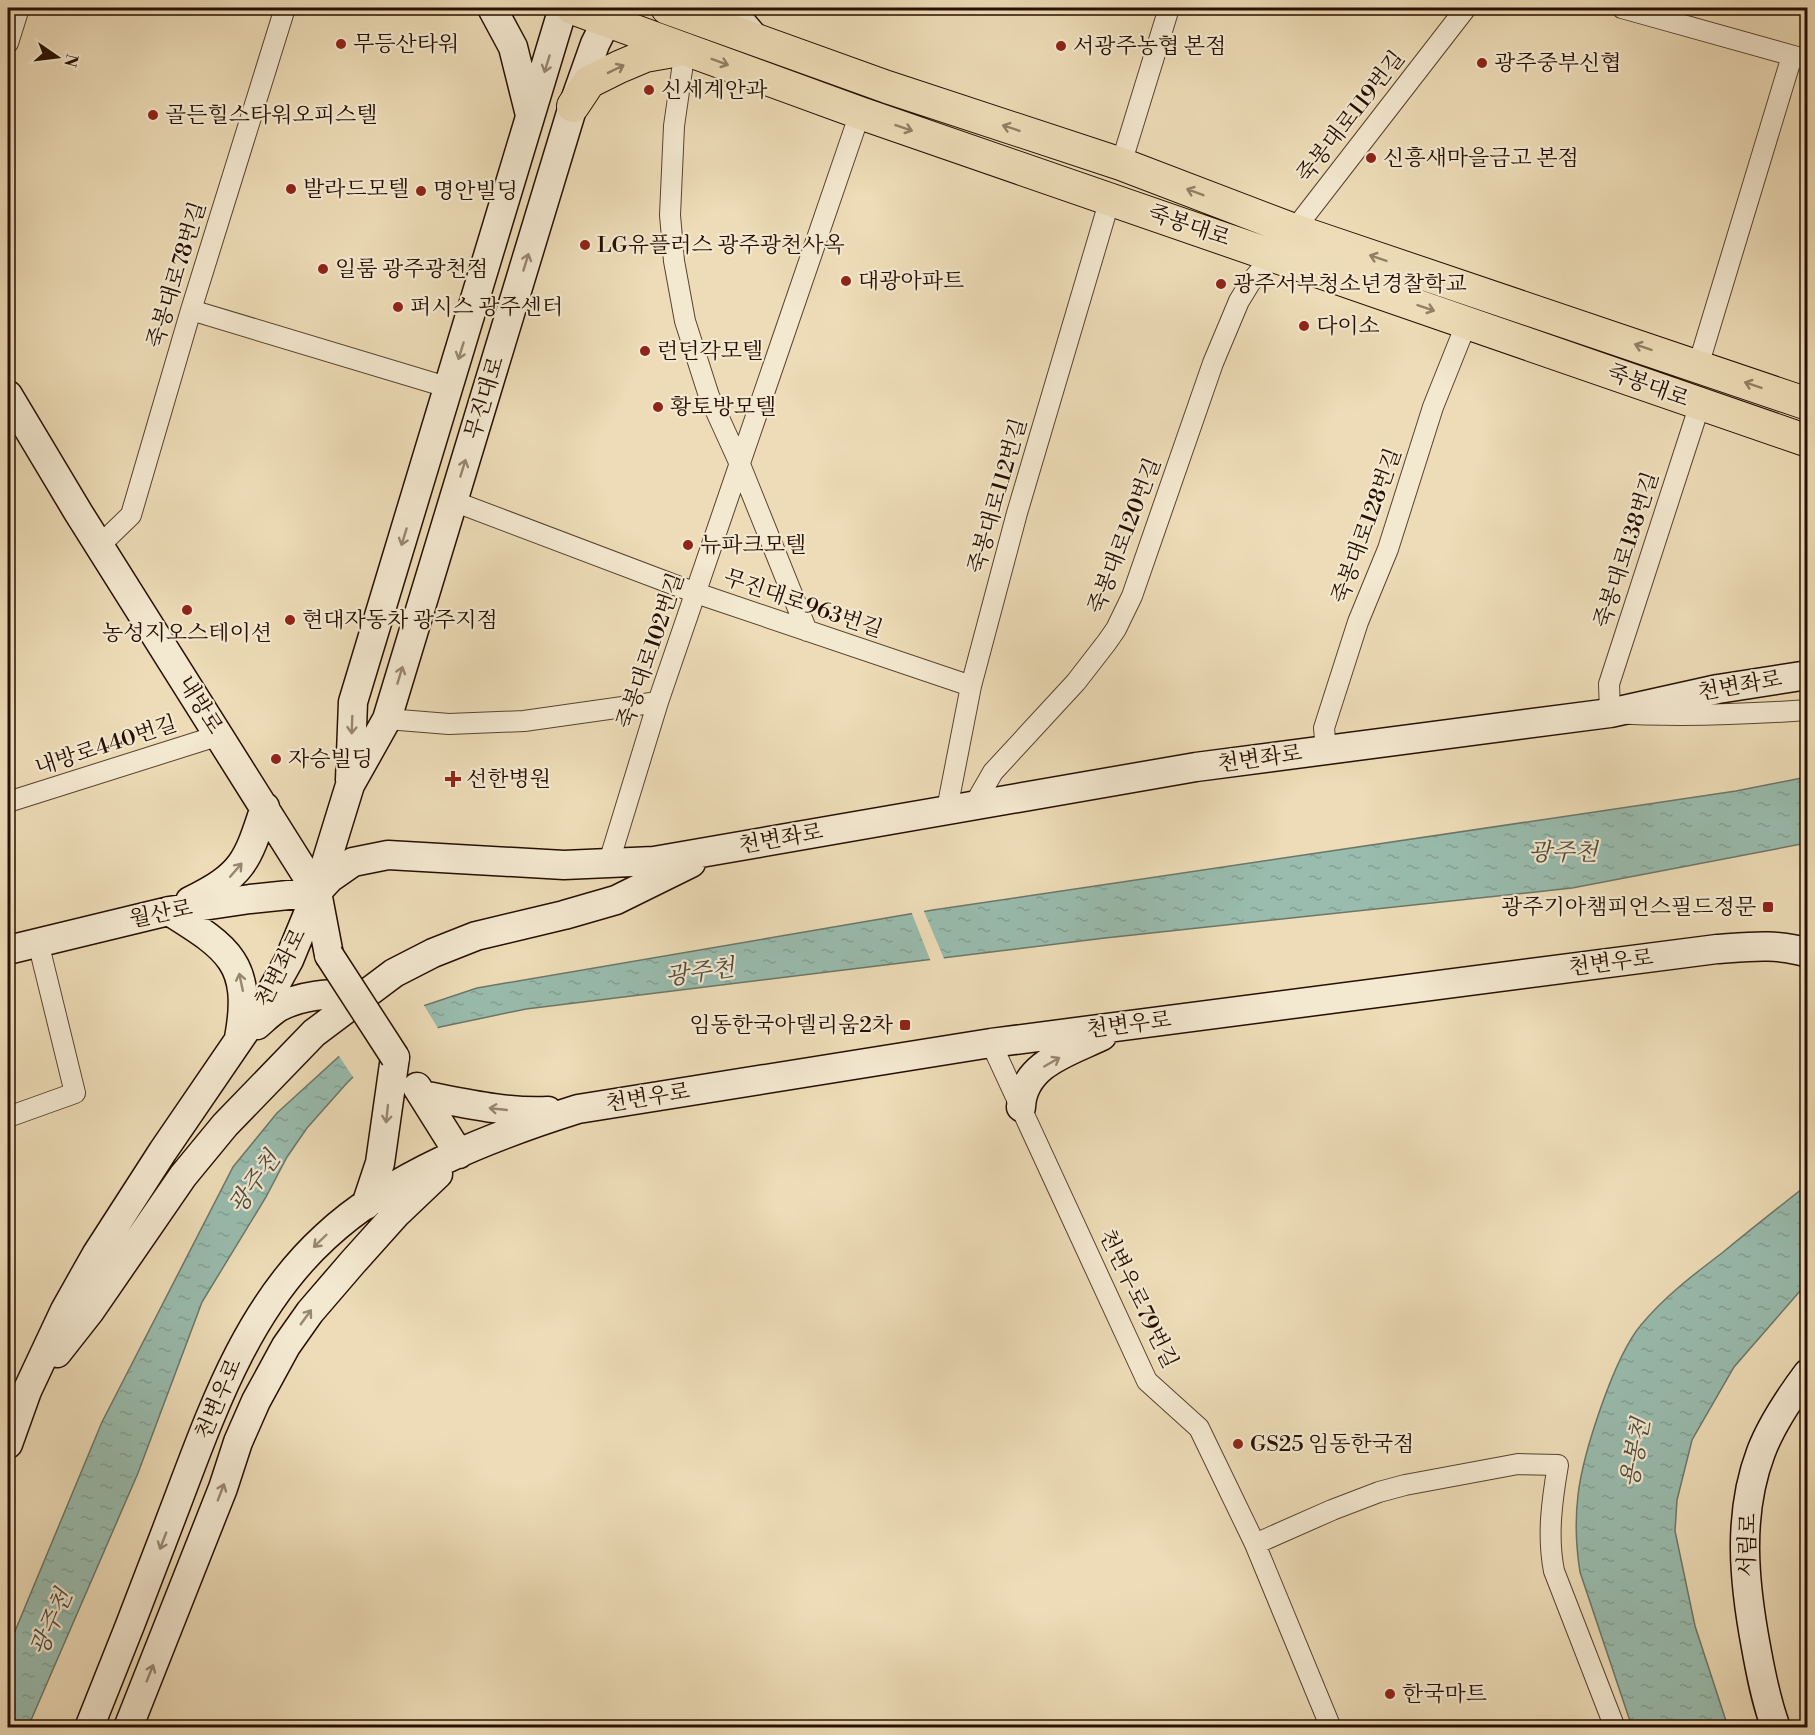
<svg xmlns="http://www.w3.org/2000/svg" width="1815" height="1735" font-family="'Libre Bodoni','Noto Serif KR',serif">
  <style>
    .water { fill: url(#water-ripples); stroke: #6b7768; stroke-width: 1.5 }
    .pier { fill: #eddcb7 }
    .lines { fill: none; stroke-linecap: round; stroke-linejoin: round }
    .street-casing { stroke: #58422e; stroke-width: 22 }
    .secondary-casing { stroke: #260f00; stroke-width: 31 }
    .primary-casing { stroke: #260f00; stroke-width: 34 }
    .street { stroke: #f3e8d0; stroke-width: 20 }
    .secondary { stroke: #f3e8d0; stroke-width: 28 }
    .primary { stroke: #eddcb7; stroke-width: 32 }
    .secondary-bridge-casing { stroke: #260f00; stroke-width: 31; stroke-linecap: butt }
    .secondary-bridge { stroke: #f3e8d0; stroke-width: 28 }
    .oneway { stroke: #938065 }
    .oneway2 { stroke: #978672 }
    .poi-dot { fill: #8f2418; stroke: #f3e8d0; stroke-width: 2 }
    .labels { text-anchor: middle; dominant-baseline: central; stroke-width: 4.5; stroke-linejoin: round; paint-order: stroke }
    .poi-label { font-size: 22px; fill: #260f00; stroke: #f3e8d0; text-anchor: start }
    .street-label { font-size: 22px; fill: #260f00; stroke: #f3e8d0 }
    .water-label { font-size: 24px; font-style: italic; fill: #4e4c3d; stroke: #f3e8d0 }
  </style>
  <defs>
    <pattern id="water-ripples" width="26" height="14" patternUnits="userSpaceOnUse" patternTransform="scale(1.5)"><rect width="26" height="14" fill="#99bcae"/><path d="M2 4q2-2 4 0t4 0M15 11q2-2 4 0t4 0" fill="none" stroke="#84a094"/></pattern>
  </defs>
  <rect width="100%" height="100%" fill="#eddcb7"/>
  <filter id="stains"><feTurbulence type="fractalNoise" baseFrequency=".00333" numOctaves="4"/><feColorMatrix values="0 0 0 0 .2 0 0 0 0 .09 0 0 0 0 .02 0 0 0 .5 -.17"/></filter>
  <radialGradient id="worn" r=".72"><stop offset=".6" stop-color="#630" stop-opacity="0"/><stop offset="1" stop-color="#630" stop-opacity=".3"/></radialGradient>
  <!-- water -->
  <path class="water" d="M1807,777V843L1572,888L1105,938L526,1009L440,1027L399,1041L370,1060L346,1084L307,1128L287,1157L266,1197L202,1302L138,1473L28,1727L8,1728V1648L102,1422L233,1167L277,1113L378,1021L477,988L933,910L1736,791Z
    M1807,1185V1283L1734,1367L1692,1440L1677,1500L1675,1531L1695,1626L1728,1727H1632L1580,1572C1576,1547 1575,1520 1578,1495C1583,1453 1614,1357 1641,1325C1664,1297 1693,1275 1722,1253C1750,1230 1779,1207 1807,1185Z"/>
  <!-- pier -->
  <path class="pier" d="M923,909L945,961L931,962L911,911Z
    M422,1002L439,1030L401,1044L372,1063L355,1080L337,1053L376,1019Z"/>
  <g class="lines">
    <!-- street casing -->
    <g class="street-casing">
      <path id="street" d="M1622,8L1808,60
        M8,43L19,8
        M685,49L674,126L670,215L674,261L685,321L709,396L739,462L807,631
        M1121,164L1169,8
        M191,310L450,388
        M1698,366L1792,56
        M1700,404L1609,684L1610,713C1679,717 1739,715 1808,710
        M453,501L696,593L971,686
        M99,546L131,515L191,310L285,8
        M387,719L449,724L524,721L658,702
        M1326,750L1324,728L1358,622L1388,549L1433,407L1467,322
        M8,802L220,735
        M974,805L993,772L1076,682L1107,642L1116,629L1132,596L1213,363L1239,301L1250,283L1294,230L1466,8
        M947,809L971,686L1017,513L1110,199
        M608,865L658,702L860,113
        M991,1043L1147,1381L1199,1428L1255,1544L1331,1728
        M8,1117L75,1093L38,942
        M1255,1544L1332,1510L1379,1492L1405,1485L1518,1464L1558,1465C1552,1500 1547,1536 1554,1571L1615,1728"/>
    </g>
    <!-- secondary casing -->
    <g class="secondary-casing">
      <path id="secondary" d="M492,8L513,47L530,115
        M729,8L758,42
        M8,395L78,512L317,892
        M350,780L353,702L563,8
        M190,901C243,875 247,862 265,807
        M169,911C228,948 253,963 239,1038
        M8,950L169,911L250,899L317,892
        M329,955L317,892L350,785L387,719L573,106L595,44L613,8
        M257,1025C264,1019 271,1012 279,1007C302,995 328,994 353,993
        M417,1087L459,1154
        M422,1095C464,1103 505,1113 548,1111
        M1021,1107C1023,1064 1069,1052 1102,1036
        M366,1205L380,1163L395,1057
        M57,1353L90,1311L183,1176L225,1125L314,1033L394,973L433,953L476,936L564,915L616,900L691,863
        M8,1444L27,1391L65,1310L96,1255L163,1151L269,996L289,960L317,892L330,878L353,862L388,855L564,865L654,861L1196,767L1610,713L1718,689L1808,675
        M89,1728C117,1659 144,1590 170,1521C209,1420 243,1312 325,1237C391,1175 492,1136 578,1109L991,1043L1717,949C1747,947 1778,943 1808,953
        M128,1728L223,1488L238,1442L256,1401L286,1346L310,1312L353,1262L397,1213L438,1174
        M1776,1728C1766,1701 1761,1675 1756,1647C1744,1583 1737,1515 1761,1452C1772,1423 1790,1397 1808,1373"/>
    </g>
    <!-- primary casing -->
    <g class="primary-casing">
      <path id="primary" d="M572,8L860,113L1808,441
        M667,8L887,87L1121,164L1294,230L1808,404
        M573,106L589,82L619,67L645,56L685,49"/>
    </g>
    <!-- street -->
    <use href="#street" class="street"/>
    <!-- secondary -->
    <use href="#secondary" class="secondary"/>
    <!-- primary -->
    <use href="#primary" class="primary"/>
    <!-- secondary-bridge casing -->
    <g class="secondary-bridge-casing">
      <path id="secondary-bridge" d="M329,955L395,1057"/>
    </g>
    <!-- secondary-bridge -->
    <use href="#secondary-bridge" class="secondary-bridge"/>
  </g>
  <!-- one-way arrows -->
  <defs><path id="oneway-shaft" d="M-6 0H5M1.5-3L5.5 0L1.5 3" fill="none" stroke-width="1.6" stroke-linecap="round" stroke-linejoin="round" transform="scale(1.5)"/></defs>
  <g class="oneway">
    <use href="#oneway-shaft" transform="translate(720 62) rotate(20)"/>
    <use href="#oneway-shaft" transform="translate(616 69) rotate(-26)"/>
    <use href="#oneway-shaft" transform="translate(904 128) rotate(19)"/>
    <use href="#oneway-shaft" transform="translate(1011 128) rotate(-162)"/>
    <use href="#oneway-shaft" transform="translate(1195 192) rotate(-159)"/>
    <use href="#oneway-shaft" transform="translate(1378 258) rotate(-161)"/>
    <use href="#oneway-shaft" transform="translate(1426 308) rotate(19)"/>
    <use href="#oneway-shaft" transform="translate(1643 347) rotate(-161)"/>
    <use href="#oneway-shaft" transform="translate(1753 385) rotate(-161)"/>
  </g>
  <g class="oneway2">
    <use href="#oneway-shaft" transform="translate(547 64) rotate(107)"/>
    <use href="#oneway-shaft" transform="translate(526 262) rotate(-73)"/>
    <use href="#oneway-shaft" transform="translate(461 351) rotate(107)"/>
    <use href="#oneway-shaft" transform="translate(463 468) rotate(-73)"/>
    <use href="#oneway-shaft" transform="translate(404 537) rotate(107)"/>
    <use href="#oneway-shaft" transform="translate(400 675) rotate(-73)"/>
    <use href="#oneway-shaft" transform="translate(352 725) rotate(92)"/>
    <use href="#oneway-shaft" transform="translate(236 870) rotate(-49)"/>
    <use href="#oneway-shaft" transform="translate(241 982) rotate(-102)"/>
    <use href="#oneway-shaft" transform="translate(1052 1062) rotate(-30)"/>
    <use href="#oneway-shaft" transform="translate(498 1109) rotate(-174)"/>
    <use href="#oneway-shaft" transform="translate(387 1114) rotate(96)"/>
    <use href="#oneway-shaft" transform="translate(320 1241) rotate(136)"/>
    <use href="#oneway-shaft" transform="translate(306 1317) rotate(-54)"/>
    <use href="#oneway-shaft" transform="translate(221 1492) rotate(-69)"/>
    <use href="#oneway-shaft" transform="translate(163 1541) rotate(111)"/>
    <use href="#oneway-shaft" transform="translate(150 1673) rotate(-68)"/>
  </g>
  <!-- markers -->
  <g class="poi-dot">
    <circle cx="341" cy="44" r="6"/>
    <circle cx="1061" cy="46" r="6"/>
    <circle cx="1482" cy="63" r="6"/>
    <circle cx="649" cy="90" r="6"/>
    <circle cx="153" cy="115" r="6"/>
    <circle cx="1371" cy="158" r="6"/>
    <circle cx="291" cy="189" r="6"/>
    <circle cx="421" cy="191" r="6"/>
    <circle cx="585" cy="245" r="6"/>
    <circle cx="323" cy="269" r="6"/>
    <circle cx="846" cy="281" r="6"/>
    <circle cx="1221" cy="284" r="6"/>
    <circle cx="398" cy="307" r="6"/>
    <circle cx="1304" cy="326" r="6"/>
    <circle cx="645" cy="351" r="6"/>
    <circle cx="658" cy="407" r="6"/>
    <circle cx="688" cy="545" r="6"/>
    <circle cx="187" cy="610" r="6"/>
    <circle cx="290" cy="620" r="6"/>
    <circle cx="276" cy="759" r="6"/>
    <path d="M450 770h6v6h6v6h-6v6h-6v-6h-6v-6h6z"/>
    <rect x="1762" y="901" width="12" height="12" rx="3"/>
    <rect x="899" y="1019" width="12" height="12" rx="3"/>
    <circle cx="1238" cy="1444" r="6"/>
    <circle cx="1390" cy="1694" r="6"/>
  </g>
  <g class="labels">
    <!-- poi labels -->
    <g class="poi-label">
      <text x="353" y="44">무등산타워</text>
      <text x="1073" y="46">서광주농협 본점</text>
      <text x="1494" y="63">광주중부신협</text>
      <text x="661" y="90">신세계안과</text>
      <text x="165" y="115">골든힐스타워오피스텔</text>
      <text x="1383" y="158">신흥새마을금고 본점</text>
      <text x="303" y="189">발라드모텔</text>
      <text x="433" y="191">명안빌딩</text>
      <text x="597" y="245">LG유플러스 광주광천사옥</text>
      <text x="335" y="269">일룸 광주광천점</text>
      <text x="858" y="281">대광아파트</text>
      <text x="1233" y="284">광주서부청소년경찰학교</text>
      <text x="410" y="307">퍼시스 광주센터</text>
      <text x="1316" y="326">다이소</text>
      <text x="657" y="351">런던각모텔</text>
      <text x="670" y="407">황토방모텔</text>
      <text x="700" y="545">뉴파크모텔</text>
      <text x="302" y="620">현대자동차 광주지점</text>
      <text x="187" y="633" text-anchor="middle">농성지오스테이션</text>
      <text x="288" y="759">자승빌딩</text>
      <text x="466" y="779">선한병원</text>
      <text x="1756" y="907" text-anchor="end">광주기아챔피언스필드정문</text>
      <text x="893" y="1025" text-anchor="end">임동한국아델리움2차</text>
      <text x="1250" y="1444">GS25 임동한국점</text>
      <text x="1402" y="1694">한국마트</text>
    </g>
    <!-- street labels -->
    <g class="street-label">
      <text transform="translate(1351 117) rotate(-52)">죽봉대로119번길</text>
      <text transform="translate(1189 226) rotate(19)">죽봉대로</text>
      <text transform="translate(177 275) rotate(-73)">죽봉대로78번길</text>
      <text transform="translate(1648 386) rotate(20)">죽봉대로</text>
      <text transform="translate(485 398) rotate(-73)">무진대로</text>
      <text transform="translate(998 496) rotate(-74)">죽봉대로112번길</text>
      <text transform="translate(1367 526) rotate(-70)">죽봉대로128번길</text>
      <text transform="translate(1125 536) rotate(-69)">죽봉대로120번길</text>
      <text transform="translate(1627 550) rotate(-72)">죽봉대로138번길</text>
      <text transform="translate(803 604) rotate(19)">무진대로963번길</text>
      <text transform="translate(651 651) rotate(-71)">죽봉대로102번길</text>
      <text transform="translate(1740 686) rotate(-10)">천변좌로</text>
      <text transform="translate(200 705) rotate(58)">내방로</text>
      <text transform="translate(106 746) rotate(-18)">내방로440번길</text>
      <text transform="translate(1260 759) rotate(-8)">천변좌로</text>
      <text transform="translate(781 839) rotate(-10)">천변좌로</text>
      <text transform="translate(161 914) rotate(-11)">월산로</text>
      <text transform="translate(1611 963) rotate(-7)">천변우로</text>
      <text transform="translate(281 968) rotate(-63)">천변좌로</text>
      <text transform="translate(1129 1025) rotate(-7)">천변우로</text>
      <text transform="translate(648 1098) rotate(-9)">천변우로</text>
      <text transform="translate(1138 1299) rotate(64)">천변우로79번길</text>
      <text transform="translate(219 1399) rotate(-67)">천변우로</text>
      <text transform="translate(1748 1545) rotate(-88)">서림로</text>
    </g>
    <!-- water labels -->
    <g class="water-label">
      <text x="1563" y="853">광주천</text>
      <text transform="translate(700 973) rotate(-8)">광주천</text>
      <text transform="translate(255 1183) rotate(-55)">광주천</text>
      <text transform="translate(1636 1453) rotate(-79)">용봉천</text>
      <text transform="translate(52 1623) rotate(-66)">광주천</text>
    </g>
  </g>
  <!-- margin -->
  <rect width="1815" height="1735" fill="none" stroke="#eddcb7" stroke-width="30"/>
  <rect x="9" y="9" width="1797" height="1717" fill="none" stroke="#260f00" stroke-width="3"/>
  <rect x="15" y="15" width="1785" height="1705" fill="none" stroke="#260f00" stroke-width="1.5"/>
  <!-- north arrow -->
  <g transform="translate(57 57) rotate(104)" stroke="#f3e8d0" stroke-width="4.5" paint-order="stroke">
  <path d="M0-4.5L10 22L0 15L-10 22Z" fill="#260f00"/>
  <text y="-9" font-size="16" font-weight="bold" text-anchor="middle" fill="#260f00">N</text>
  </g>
  <rect width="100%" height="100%" filter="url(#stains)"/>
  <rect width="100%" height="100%" fill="url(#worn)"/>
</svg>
